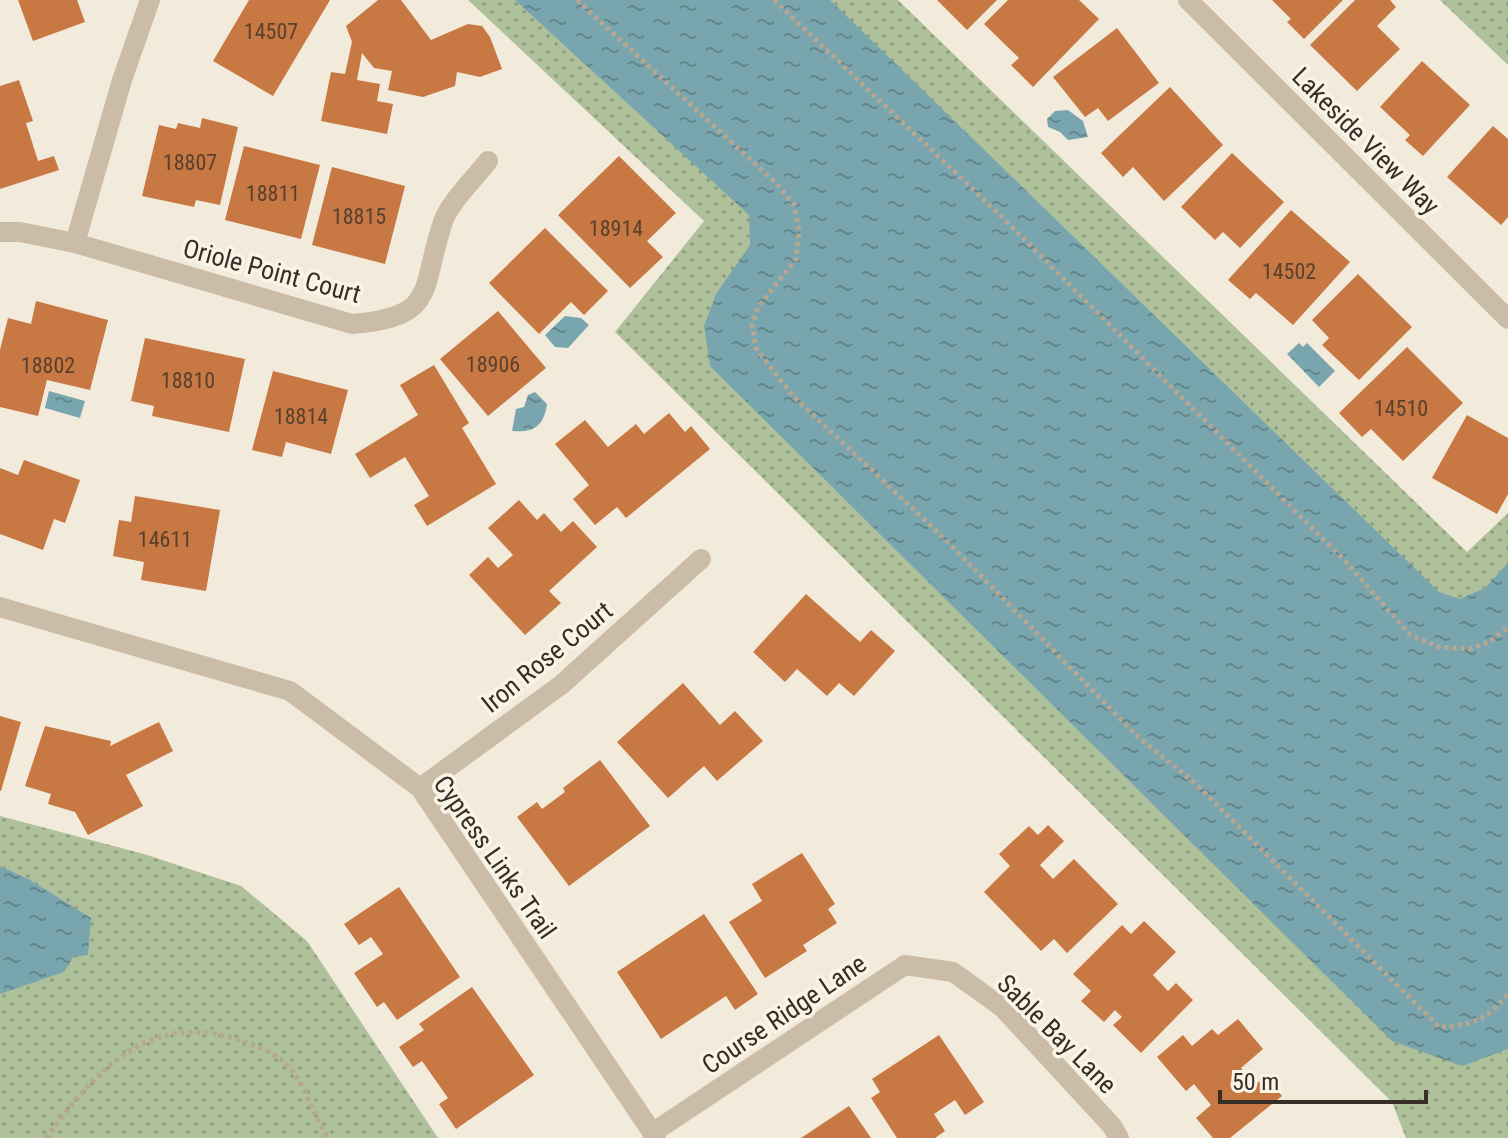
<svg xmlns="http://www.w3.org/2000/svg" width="1508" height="1138" font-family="'Roboto Condensed',sans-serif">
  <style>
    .grass { fill: url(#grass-dots) }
    .water { fill: url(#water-ripples) }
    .building { fill: #c77843 }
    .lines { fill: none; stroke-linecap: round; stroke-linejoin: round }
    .path { stroke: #b6a791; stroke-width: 5; stroke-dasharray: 4 4; stroke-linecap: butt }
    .street { stroke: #cabca6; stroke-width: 20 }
    .labels { text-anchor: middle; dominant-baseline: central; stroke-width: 7; stroke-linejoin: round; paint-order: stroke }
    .number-label { font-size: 22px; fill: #5a402e }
    .street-label { font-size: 26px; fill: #362e27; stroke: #faf4e7 }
  </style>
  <defs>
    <pattern id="grass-dots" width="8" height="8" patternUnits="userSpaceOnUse" patternTransform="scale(2)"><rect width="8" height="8" fill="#aec19b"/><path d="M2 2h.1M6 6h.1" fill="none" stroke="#8e9d7e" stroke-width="1.8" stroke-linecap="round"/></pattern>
    <pattern id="water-ripples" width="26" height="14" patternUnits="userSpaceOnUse" patternTransform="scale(2)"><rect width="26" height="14" fill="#79a5af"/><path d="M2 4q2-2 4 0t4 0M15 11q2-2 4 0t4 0" fill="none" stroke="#64878e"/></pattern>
  </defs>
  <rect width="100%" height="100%" fill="#f2ebdb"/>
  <!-- grass -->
  <path class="grass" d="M468,0H898L1467,552L1508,513V1138H1406L1392,1102L615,332L704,221Z
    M1440,0H1508V65Z
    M0,816L144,854L241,886L307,941L438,1138H0Z"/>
  <!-- water -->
  <path class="water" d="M515,0H830L1439,592L1460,599L1485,588L1508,563V1049L1462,1066L1392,1041L710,366L704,326L716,294L750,245L749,215Z
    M1068,110L1083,121L1088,137L1068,140L1060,132L1048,127L1047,119L1055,111Z
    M565,316L581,318L589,325L568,348L555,347L545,335Z
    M1299,343L1303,347L1307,343L1335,371L1319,387L1287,354Z
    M49,391L85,401L80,418L45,408Z
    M535,392L547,404C544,426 534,433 512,431L516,409L524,407L528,395Z
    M0,866L30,880L91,918L88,955L73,957L64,972L0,994Z"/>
  <!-- building -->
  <path class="building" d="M18,0H77L85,22L33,41Z
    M249,0H330L273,96L213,61Z
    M378,0H401L431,40L468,24L482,26L490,37L502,69L480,77L457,72L455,86L423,97L388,90L392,71L374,68L362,53L357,80L380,84L377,101L393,104L387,134L321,121L331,72L345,74L352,42L346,26Z
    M937,0H997L967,30Z
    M1008,0H1079L1099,19L1033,87L1011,65L1019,58L984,24Z
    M1272,0H1343L1304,39L1287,22L1291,19Z
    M1355,0H1390L1396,7L1377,26L1400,49L1357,91L1310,45Z
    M1117,28L1159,83L1108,121L1098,108L1085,117L1053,77Z
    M1422,61L1470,105L1423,156L1405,140L1410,135L1380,107Z
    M19,80L33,121L26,123L38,161L54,156L59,170L0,189V86Z
    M1170,87L1223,145L1164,201L1133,167L1123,177L1101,153Z
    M202,118L238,127L220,205L196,200L194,207L142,196L159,125L176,129L178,123L200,128Z
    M1493,126L1508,139V217L1501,225L1447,177Z
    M244,146L320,165L301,239L225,220Z
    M1232,153L1284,202L1240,248L1223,232L1215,240L1181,207Z
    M619,156L676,213L647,241L663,257L630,288L558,215Z
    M332,167L405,186L385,264L312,245Z
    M1291,210L1350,262L1293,325L1256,293L1250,299L1228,280Z
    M545,228L608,291L584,315L571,302L539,334L489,283Z
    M1358,274L1412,327L1359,380L1322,345L1329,338L1312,320Z
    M36,301L108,320L90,390L47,380L38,416L0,407V350L8,318L31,324Z
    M498,311L546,368L488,416L440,359Z
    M145,338L245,359L229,432L152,416L154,406L131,401Z
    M1407,347L1463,403L1403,461L1371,429L1362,437L1339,413Z
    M434,365L469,423L462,428L496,484L427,526L414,505L429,496L405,457L370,478L355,454L418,415L400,385Z
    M273,371L348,390L331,454L286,442L282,457L252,450Z
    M669,413L685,432L691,426L710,449L626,518L617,507L595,525L573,499L589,485L555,444L585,420L608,447L636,424L644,434Z
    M1467,415L1508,438V494L1497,514L1432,478Z
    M24,460L80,480L65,523L54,519L43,550L0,534V468L18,475Z
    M135,496L220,510L206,591L141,580L144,562L113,556L119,520L131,522Z
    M519,500L537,520L544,513L561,532L573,521L597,547L549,591L561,603L525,635L469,575L488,557L498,568L513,555L488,528Z
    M806,594L860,642L871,630L895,651L854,696L839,683L827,696L797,669L785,682L753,652Z
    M683,683L720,725L735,711L763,741L717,781L704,766L668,798L617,742Z
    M0,716L21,722L1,791H0Z
    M159,722L173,751L126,775L143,806L88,835L75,812L48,804L51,794L25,786L45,726L111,741L110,746Z
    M600,760L650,826L569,886L517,817L537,802L542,809L565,792L563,788Z
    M1048,825L1064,841L1040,865L1053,879L1074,859L1118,904L1067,953L1054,939L1041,951L984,892L1010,866L999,854L1029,826L1038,835Z
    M802,853L835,904L828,909L837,923L803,945L807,951L765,978L729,922L762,901L752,884Z
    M399,887L460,977L397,1020L384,1002L377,1007L354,973L383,954L371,937L359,945L344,924Z
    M704,914L758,994L735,1010L726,996L661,1039L617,972Z
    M1144,921L1176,952L1153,975L1168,991L1176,983L1193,1000L1141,1053L1113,1025L1122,1017L1115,1010L1104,1022L1081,1001L1091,991L1073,974L1122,925L1131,934Z
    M472,987L534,1075L456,1129L439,1104L448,1098L422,1061L413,1067L399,1047L424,1030L419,1024Z
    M1238,1019L1263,1049L1241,1068L1255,1085L1266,1076L1282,1096L1230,1138H1213L1196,1118L1211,1105L1194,1084L1186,1091L1157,1057L1183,1035L1192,1046L1212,1029L1218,1035Z
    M939,1035L984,1102L965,1115L955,1100L934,1114L945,1131L935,1138H897L871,1098L880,1092L872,1079Z
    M849,1106L871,1138H801Z"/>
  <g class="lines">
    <!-- path -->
    <path class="path" d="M577,0L777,184L794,205L799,230L796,259L758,307L752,325L756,348L792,395L946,540L1137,736L1195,783L1439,1027C1472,1025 1488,1020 1508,993
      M774,0L1003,218L1345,561L1410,635L1439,647L1470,649L1491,641L1508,627
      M46,1138C92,1077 140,1016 225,1036C244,1040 271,1050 286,1064C308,1085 311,1115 329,1138"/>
    <!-- street -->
    <path class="street" d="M1188,0L1508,319
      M0,232H20L75,243L352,324C439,317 420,289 443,222C449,203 475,178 488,161
      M75,243L122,80L150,0
      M0,607L290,691L420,788L656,1138
      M420,788L561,685L701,559
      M652,1133L905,965L953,972L1003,1008L1112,1126L1119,1138"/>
  </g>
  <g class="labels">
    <!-- number labels -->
    <g class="number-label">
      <text x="271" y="31">14507</text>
      <text x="190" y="162">18807</text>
      <text x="273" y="193">18811</text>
      <text x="359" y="216">18815</text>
      <text x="616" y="228">18914</text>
      <text x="1289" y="271">14502</text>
      <text x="493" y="364">18906</text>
      <text x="48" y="365">18802</text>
      <text x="188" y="380">18810</text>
      <text x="1401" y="408">14510</text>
      <text x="301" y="416">18814</text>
      <text x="165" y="539">14611</text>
    </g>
    <!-- street labels -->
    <g class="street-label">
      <text transform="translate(1366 141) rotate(45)">Lakeside View Way</text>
      <text transform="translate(272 271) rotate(15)">Oriole Point Court</text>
      <text transform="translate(547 657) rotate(-39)">Iron Rose Court</text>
      <text transform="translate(495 857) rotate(55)">Cypress Links Trail</text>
      <text transform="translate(784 1014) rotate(-34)">Course Ridge Lane</text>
      <text transform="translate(1057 1034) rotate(45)">Sable Bay Lane</text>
    </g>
  </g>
  <!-- scale -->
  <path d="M1220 1090v12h206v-12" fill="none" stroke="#362e27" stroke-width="4"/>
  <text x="1232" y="1090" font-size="24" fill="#362e27" stroke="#faf4e7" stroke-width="6" paint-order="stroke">50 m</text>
</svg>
